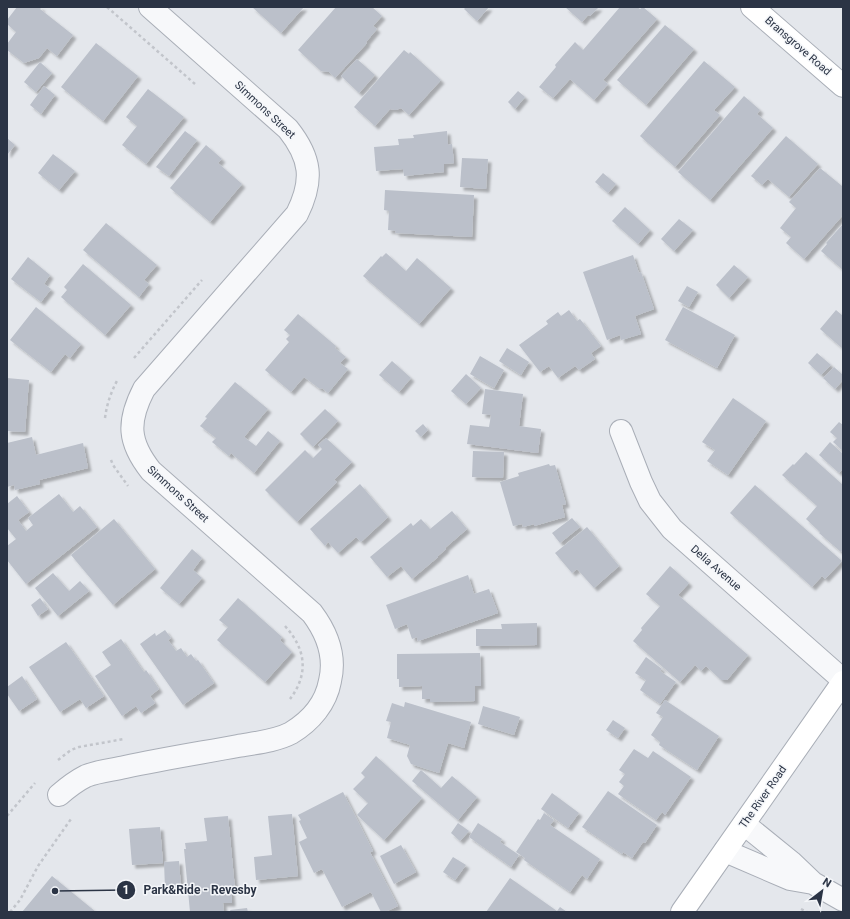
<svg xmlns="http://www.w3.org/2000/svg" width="850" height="919" font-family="Roboto,sans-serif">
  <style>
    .building { fill: #bbc0ca; filter: url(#shadow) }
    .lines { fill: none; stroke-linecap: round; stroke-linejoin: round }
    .minor-casing { stroke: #a9aeb7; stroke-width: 24 }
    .secondary-casing { stroke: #a9aeb7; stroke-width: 24 }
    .path { stroke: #c2c5cb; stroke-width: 2.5; stroke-dasharray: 3 3; stroke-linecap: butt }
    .minor { stroke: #f7f8fa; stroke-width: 22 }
    .secondary { stroke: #fff; stroke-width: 22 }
    .labels { text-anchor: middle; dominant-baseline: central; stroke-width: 3; stroke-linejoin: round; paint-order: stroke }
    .street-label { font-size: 11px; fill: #2b3445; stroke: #f4f6f9 }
    .leader { fill: none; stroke: #2b3445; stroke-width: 1.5 }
    .callout-dot { fill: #2b3445; stroke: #f4f6f9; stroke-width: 1.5 }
    .mark-label { font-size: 12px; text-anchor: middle; font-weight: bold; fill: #fff }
    .callout-label { font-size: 12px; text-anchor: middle; font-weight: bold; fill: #2b3445; stroke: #f4f6f9; stroke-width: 3; stroke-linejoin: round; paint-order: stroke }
  </style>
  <defs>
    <filter id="shadow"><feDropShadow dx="3.5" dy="3.5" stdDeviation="1" flood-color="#0004"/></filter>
  </defs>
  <rect width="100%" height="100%" fill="#e4e7ec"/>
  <!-- building -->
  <path class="building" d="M17,7H42L40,9L73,35L57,56L47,48L39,58L24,63L7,50V44L16,32L7,24V20Z
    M252,7H304L281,33Z
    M336,7H372L382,16L373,26L377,29L366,42L367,43L335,78L329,72L321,71L298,50Z
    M466,7H489L477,21L464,9Z
    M565,7H599L590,16L588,15L582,22Z
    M620,7H637L640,9L643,7L657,19L603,80L608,84L594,100L570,79L553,98L539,87L556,67L555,65L575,42L583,50Z
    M665,25L694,49L646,105L617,80Z
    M96,43L138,76L103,121L61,87Z
    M404,50L409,54L410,52L441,80L409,115L401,108L396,110L390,109L375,126L354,107Z
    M357,59L375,75L359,93L341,76Z
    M704,61L735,87L714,110L720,115L675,167L640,136Z
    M40,62L52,73L36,92L24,82Z
    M44,86L55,95L41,114L30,105Z
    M148,89L184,117L146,164L122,145L137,126L126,117Z
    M518,91L525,97L515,109L508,102Z
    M744,96L760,110L757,114L773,128L710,200L678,172Z
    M185,131L197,140L169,176L156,167Z
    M447,131L448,145L452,144L454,163L444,164V172L404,176L403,169L376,171L374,147L399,145L398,139L414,138L413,135Z
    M786,136L818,164L789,197L768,179L762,185L751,176Z
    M7,138L15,145L7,155Z
    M206,145L222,159L218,163L242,184L210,222L170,188Z
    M53,154L75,171L59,190L38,173Z
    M462,158L488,159L486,189L460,187Z
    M820,168L842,186L843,185V215L804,259L786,243L791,237L780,228L796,208L789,202Z
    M603,173L616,184L608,193L595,182Z
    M385,190L474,195L472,237L395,233L396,231L388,230L389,211L384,210Z
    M625,207L650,230L638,244L612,221Z
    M679,219L693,230L674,251L661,239Z
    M106,223L157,265L144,280L149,284L139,297L83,250Z
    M843,224V270L821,251L827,244L826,243Z
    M386,253L406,271L417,258L451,288L419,324L363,276L381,256L382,257Z
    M633,255L639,273L641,272L654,309L635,316L641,334L621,340L620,335L607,340L583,272Z
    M28,257L50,275L44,284L51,289L41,302L11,279Z
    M83,264L131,305L105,335L61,297L67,290L64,287Z
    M734,265L748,277L729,298L716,285Z
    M687,286L698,292L689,307L678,301Z
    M36,307L81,344L70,358L65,354L51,372L10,340Z
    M683,307L735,335L717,368L665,340Z
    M569,310L577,321L580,319L601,346L591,353L595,359L579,370L575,366L558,378L549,366L540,372L519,345L548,324L546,321L558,312L561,316Z
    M836,310L843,316V349L820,329Z
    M298,314L336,346L335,348L346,357L340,363L348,369L328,393L322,388L320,389L304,377L291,392L265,370L289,342L286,339L290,335L284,330Z
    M507,348L529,362L521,375L499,361Z
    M817,353L831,365L821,375L808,363Z
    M480,356L504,370L494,388L470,374Z
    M392,361L411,378L399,392L379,375Z
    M834,367L843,375V380L835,389L823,378Z
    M466,374L481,388L466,404L451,391Z
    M7,378L29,380L25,432L7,431Z
    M235,382L268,409L244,437L256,446L268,431L280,441L254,473L231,453L229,456L212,442L216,438L200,426L207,418L205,417Z
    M485,389L523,394L519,426L541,429L538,453L467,444L470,425L489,427L491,415L482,414Z
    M733,398L766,421L728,475L707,461L715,450L702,442Z
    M325,409L338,421L313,447L300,434Z
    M839,422L843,425V451L833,442L837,438L830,432Z
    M423,424L428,430L421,437L415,431Z
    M32,437L36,455L83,443L88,468L39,480L40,484L15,490L14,485L7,487V443Z
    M326,438L352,462L334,480L337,482L297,522L265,490L305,450L313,458L322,449L318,445Z
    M830,442L843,454V469L839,473L819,455Z
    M473,451L504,452L503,478L472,477Z
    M806,452L843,485V550L841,552L819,533L820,532L806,519L817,506L782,475L793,464L794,465Z
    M549,464L550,466L555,465L566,504L562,505L565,517L534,526V524L523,527L522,524L513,526L500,482L519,476L518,473Z
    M360,484L388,517L361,542L356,537L338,553L328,542L325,546L310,529Z
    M755,485L842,561L825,579L822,576L812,587L730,513Z
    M59,494L73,512L80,506L97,527L26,584L7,560V546L16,539L7,528V504L17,496L29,512L18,520L26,531L33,525L28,518Z
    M452,511L467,529L445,548L446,549L438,556V557L412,579L401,566L387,577L370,557L411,523L413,526L421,519L430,529Z
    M572,518L580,527L560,543L552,533Z
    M114,519L155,569L113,605L71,555Z
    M587,527L619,566L594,588L577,569L572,573L555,553Z
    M192,549L202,558L193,570L202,578L179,604L160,588Z
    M670,566L689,583L678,595L748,655L727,680H721L706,666L701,671L695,665L680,682L633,641L642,630L641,628L660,606L646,594Z
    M53,573L69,591L80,581L89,591L58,616L35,588Z
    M468,575L474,594L489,589L498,613L418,641L417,637L412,639L407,624L395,629L386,605Z
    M40,598L48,609L38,616L31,605Z
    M238,598L282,637L280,640L292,652L265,682L217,640L228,627L219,620Z
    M537,623V645L476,646V629H502L501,624Z
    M165,630L171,638L168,640L176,651L181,648L187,657L191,654L196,661L198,660L214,683L183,705L140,644L155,633L156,636Z
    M121,639L144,672L146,670L159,689L150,696L155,703L141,713L136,706L122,716L95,676L111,665L102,652Z
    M66,642L104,696L86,708L80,699L60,712L29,667Z
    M480,653L481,686H475V701L430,702V699H422V686L399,687V679H397V654Z
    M646,657L662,669L660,671L676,682L660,704L640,690L646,680L635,673Z
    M22,676L37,699L19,711L7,694V687Z
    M665,700L719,736L697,770L659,745L660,742L651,735L663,717L656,713Z
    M405,702L471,722L464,748L448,743L439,773L411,764L407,756L410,745L387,738L391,722L386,721L392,703L404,707Z
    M483,706L520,717L514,735L478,724Z
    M613,720L625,728L618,738L606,730Z
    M634,749L648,758L653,751L691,777L665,815L662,812L656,820L618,794L624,786L619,782L625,774L619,770Z
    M376,756L422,798L384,840L357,815L368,803L353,789L365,777L361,773Z
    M421,770L441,788L452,776L477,797L458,820L412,781Z
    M608,791L657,825L645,843L643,842L632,858L623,852L622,854L582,827Z
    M343,792L373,851L370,852L398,906L385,912H381L371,892L342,907L322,869L314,873L299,842L307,838L299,821L301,820L298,815Z
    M552,793L579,813L568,828L541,809Z
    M544,813L554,820L550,825L600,859L587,879L582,875L570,892L524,860L525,858L516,852L538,819L540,820Z
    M292,814L298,876L256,880L254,857L272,855L268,816Z
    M228,816L235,889L231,890L232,903H223L224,912H190L184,849H186L185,843L207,841L204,818Z
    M458,823L469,831L460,841L451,833Z
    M478,823L502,839L500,842L519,855L511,867L469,837Z
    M160,827L163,863L132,865L129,829Z
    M401,845L416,872L394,884L380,856Z
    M453,857L466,865L455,880L443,872Z
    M179,861L181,888L165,889L164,862Z
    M52,876L96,912H22Z
    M510,878L557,911L560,907L567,912H486Z
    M247,908L248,912H231L230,910Z"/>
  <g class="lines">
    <!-- minor casing -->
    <g class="minor-casing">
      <path id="minor" d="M621,431L641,482L650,501L672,529L843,680
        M59,795C67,788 76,781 86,776C98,771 112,770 125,767C162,759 200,753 238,746C255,743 276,741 291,733C311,721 326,703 330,681C336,656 327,633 312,613L151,471C128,442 127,422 144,389L297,214C314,180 311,158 288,129L150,7
        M744,824L791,862L813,883L843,900
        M725,851L790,879L813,883"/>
    </g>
    <!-- secondary casing -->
    <g class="secondary-casing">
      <path id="secondary" d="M752,7L843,86
        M682,912L843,682"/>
    </g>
    <!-- path -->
    <path class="path" d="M107,7L195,84
      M134,358L202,280
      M105,418C107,403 111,392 118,379
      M111,460L113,465L128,486
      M285,626C306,649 309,674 290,699
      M58,760L71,750L79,747L124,739
      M7,816L35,783
      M801,909L807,912
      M10,912L20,900L38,866L71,819"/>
    <!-- minor -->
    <use href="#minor" class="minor"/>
    <!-- secondary -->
    <use href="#secondary" class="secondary"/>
  </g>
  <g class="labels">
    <!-- street labels -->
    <g class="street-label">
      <text transform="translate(798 46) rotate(41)">Bransgrove Road</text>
      <text transform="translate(265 110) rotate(43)">Simmons Street</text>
      <text transform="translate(178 494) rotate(42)">Simmons Street</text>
      <text transform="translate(716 568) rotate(41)">Delia Avenue</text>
      <text transform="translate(763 797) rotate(-55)">The River Road</text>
    </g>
  </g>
  <!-- callouts -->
  <path class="leader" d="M55 891L126 890"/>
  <g class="callout-dot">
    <circle cx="55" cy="891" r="4"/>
    <circle cx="126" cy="890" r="10"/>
  </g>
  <g class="mark-label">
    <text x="126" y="894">1</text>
  </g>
  <g class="callout-label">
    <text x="200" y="894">Park&amp;Ride - Revesby</text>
  </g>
  <!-- border -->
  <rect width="850" height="919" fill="none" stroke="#2b3445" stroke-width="16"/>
  <!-- north arrow -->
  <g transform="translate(822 891) rotate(31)" stroke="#f4f6f9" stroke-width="3" paint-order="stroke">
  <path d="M0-3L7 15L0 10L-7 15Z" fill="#2b3445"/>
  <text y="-6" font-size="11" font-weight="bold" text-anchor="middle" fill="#2b3445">N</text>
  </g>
</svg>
